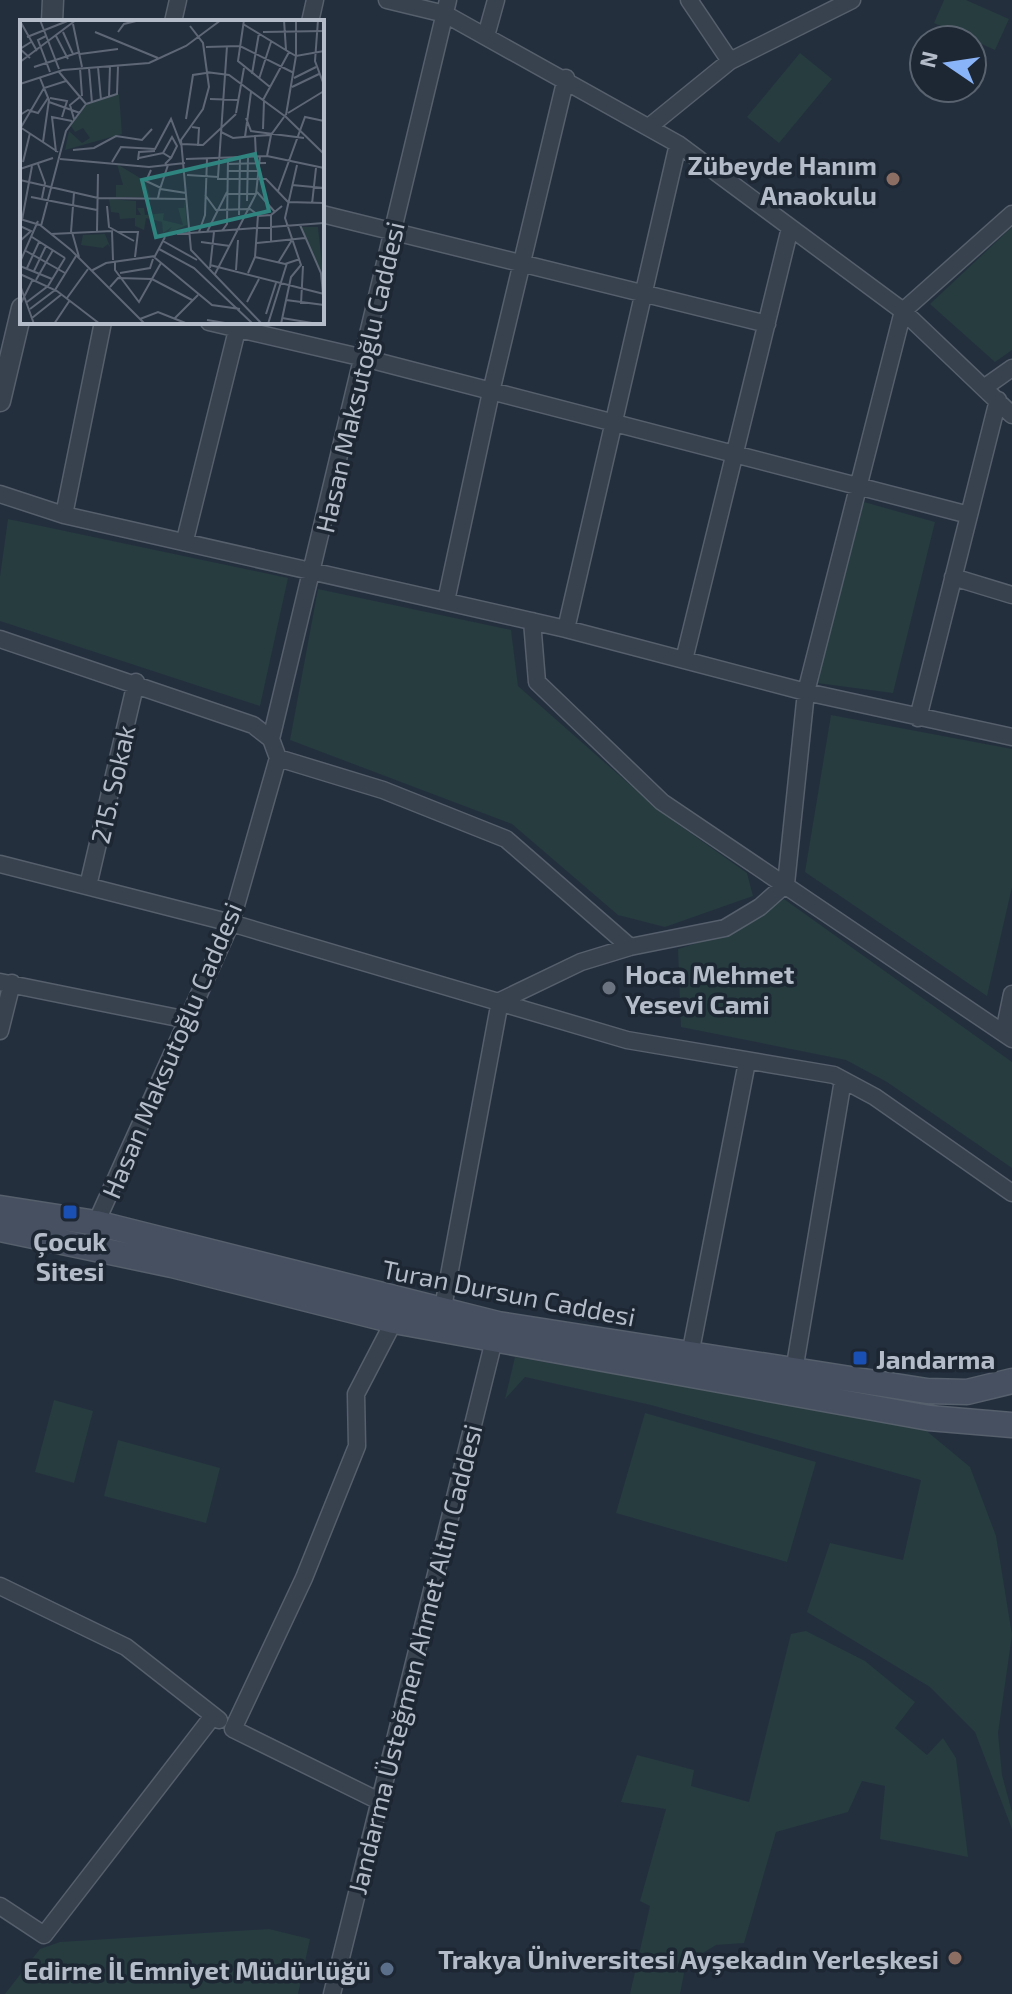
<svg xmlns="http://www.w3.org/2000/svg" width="1012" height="1994" font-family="'Exo 2',sans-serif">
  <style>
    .green { fill: #263c3f }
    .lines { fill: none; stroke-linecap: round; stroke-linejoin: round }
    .minor-casing { stroke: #565f6c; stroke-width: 19 }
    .tertiary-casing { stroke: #565f6c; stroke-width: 23 }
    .secondary-casing { stroke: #565f6c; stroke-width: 27 }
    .minor { stroke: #38414e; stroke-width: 16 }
    .tertiary { stroke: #38414e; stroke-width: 20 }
    .secondary { stroke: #465061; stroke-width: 24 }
    .education-dot { fill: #8d6e63; stroke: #1d2633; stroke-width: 3 }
    .worship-dot { fill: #6b7280; stroke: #1d2633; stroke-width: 3 }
    .transit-dot { fill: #1a4fb4; stroke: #1d2633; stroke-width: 3 }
    .service-dot { fill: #5c6f8a; stroke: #1d2633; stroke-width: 3 }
    .labels { text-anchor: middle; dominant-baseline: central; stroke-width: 7; stroke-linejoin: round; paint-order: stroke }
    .poi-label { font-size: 26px; font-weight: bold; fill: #b4bcc9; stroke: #1d2633; text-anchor: end }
    .street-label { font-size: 26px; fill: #b4bcc9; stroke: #1d2633 }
    .inset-road { fill: none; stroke: #5e6776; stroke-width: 2 }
    .view { fill: #308480; fill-opacity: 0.15; stroke: #308480; stroke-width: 4 }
    .inset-edge { fill: none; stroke: #b4bcc9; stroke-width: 4 }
  </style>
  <rect width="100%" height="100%" fill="#242f3e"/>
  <!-- green -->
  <path class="green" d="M944,0H966L1009,19L995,50L934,23Z
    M800,53L832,79L779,143L747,117Z
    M1012,227V350L995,362L930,304Z
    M864,502L935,522L893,693L817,683Z
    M8,519L288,578L260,706L0,621V577Z
    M318,589L511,630L518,686L662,813L747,873L753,896L665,927L618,915L512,824L290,740Z
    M831,715L1012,749V887L987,996L805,872Z
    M784,899L1012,1062V1168L887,1082L846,1060L681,1027L678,949L738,930Z
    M515,1357L923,1428L970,1467L996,1536L1012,1635L998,1733L1002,1775L1012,1812V1829L975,1732L930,1687L807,1612L830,1543L903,1560L921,1480L651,1405L525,1377L505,1399Z
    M54,1400L93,1411L74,1483L35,1472Z
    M645,1413L816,1462L787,1562L616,1513Z
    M118,1440L220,1468L206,1523L104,1496Z
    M806,1631L865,1661L915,1702L895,1728L927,1755L943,1738L956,1758L968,1857L880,1839L885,1786L862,1781L848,1812L776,1832L744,1943L716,1945L686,1963L680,1994H630L650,1906L640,1901L666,1809L621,1802L637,1755L694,1770L691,1786L749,1802L791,1634Z
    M269,1929L310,1939L298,1994H5L40,1949L60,1942Z"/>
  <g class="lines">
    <!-- minor casing -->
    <g class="minor-casing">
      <path id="minor" d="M387,0L445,14L678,144L903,311L1012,415
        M689,0L730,61
        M173,22L178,0
        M310,22L315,0
        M486,36L496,0
        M650,126L730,61L852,0
        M322,214L767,324
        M209,322L364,358L969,515
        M985,387L1012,368
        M0,494L64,515L566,629L806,692L1012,737
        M64,515L103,322
        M185,540L239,322
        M953,577L1012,595
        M446,601L491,392L566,78
        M532,621L537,682L662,802L1012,1039
        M566,629L678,144
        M0,639L253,725L271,739L278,758L231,923L96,1223
        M684,660L790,228
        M918,718L998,400
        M271,739L448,0
        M278,758L383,790L506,839L630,947
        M0,864L231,923L627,1040L834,1075L875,1097L1012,1193
        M88,886L136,682
        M0,982L188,1020
        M500,1001L581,962L630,947L725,928L760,907L786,884L806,692L903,311L1012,214
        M0,1031L12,983
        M1004,1032L1012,994
        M442,1313L500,1001
        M690,1355L747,1062
        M794,1371L843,1080
        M0,1586L126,1647L219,1720
        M379,1801L233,1729L304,1578L357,1446L356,1394L394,1321
        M0,1906L44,1935L213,1716
        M332,1994L496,1332"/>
    </g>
    <!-- tertiary casing -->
    <g class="tertiary-casing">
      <path id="tertiary" d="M52,22L53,0
        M0,401L22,308"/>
    </g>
    <!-- secondary casing -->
    <g class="secondary-casing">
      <path id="secondary" d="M0,1208L96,1223L498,1324L927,1391L967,1392L1012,1381
        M0,1229L172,1265L394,1321L929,1418L1012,1425"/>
    </g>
    <!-- minor -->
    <use href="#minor" class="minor"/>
    <!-- tertiary -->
    <use href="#tertiary" class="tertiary"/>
    <!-- secondary -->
    <use href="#secondary" class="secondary"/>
  </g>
  <!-- markers -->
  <g class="education-dot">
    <circle cx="893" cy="179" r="8"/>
    <circle cx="955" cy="1958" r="8"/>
  </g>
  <circle class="worship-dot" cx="609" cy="988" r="8"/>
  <g class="transit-dot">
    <rect x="62" y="1204" width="16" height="16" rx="4"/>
    <rect x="852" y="1350" width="16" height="16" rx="4"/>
  </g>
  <circle class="service-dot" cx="387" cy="1969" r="8"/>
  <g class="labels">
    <!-- poi labels -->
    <g class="poi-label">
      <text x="877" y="164">Zübeyde Hanım<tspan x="877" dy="30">Anaokulu</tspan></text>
      <text x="625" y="973" text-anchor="start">Hoca Mehmet<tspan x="625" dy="30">Yesevi Cami</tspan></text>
      <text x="70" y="1240" text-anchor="middle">Çocuk<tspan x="70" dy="30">Sitesi</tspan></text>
      <text x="876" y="1358" text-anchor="start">Jandarma</text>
      <text x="939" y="1958">Trakya Üniversitesi Ayşekadın Yerleşkesi</text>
      <text x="371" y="1969">Edirne İl Emniyet Müdürlüğü</text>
    </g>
    <!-- street labels -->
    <g class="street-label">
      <text transform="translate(359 377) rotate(-77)">Hasan Maksutoğlu Caddesi</text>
      <text transform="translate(112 784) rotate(-77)">215. Sokak</text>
      <text transform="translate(171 1050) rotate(-67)">Hasan Maksutoğlu Caddesi</text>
      <text transform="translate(509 1292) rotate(11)">Turan Dursun Caddesi</text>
      <text transform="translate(414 1659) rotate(-76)">Jandarma Üsteğmen Ahmet Altın Caddesi</text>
    </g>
  </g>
  <!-- overview -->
  <g transform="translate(20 20)">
    <rect width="304" height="304" fill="#242f3e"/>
    <path d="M99,74L102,114L45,130L49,111L62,123L70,118L63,108L55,112L51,106L66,85ZM97,144L125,161L130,177H96V165H103ZM89,179L116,181V195H121L117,188H124L125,195L144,193L143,200L163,205L158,188H164L165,181L167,205L145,215L152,207L143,213L142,202L126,198L124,210L115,206V198L100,199L99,193L91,192ZM282,207H298L304,263ZM85,214L91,229L88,224L83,228L61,225L63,215Z" fill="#263c3f"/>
    <path class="inset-road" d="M20,0L39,49M224,0L218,41L250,67M264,0L266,30M298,0L295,41L304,65M0,1L17,31M53,4L62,47M223,4L269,32L243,80M170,6L183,23L189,67L183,89L161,120L171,230L242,304M43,12L53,34M75,12L138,38M98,12L104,4L120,0M243,12L304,11M26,16L18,20L30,52M36,16L48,39M7,17L50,0M186,27L220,26L274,53M269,32L276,36L304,31M60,34L98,29M10,38L0,29L11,22M0,42L56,0M14,47L60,32M78,47L81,80M60,48L62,76M69,48L72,83M39,52L66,84L97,74L98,46M186,52L209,55L266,97M232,54L239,13M274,58L296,47M239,59L251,22M0,64L43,50L129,43L166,26L201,0M272,67L299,54M89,77L90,46M30,78L47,81L42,97M190,79L218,80M29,82L60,93M216,93L224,48M268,93L304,71M0,95L8,90L18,93L28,78M264,95L304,134M266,95L276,36V0M226,98L231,111L284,118M54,99L50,85L61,76M166,99L173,55L186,53M0,107L38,132M172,107L179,108L178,126M0,109L24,68L20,58M243,109L244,81M201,112L213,118L235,116M225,117L231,72M23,122L29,80L24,68L46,61M162,124L183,125L216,94M53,130L74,128L96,116L122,120L132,109M36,132L32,97L52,101M143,133L152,117L157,126L151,138M247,136L251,115L264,97M236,137L235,116L251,115M119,138L143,133L151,138L145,144M40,139L129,147L165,143M166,139L247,136L304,148M118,140L119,132L135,131M3,142L10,113M92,142L101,127L135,129L151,99L161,125M18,144L25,163L22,178M207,144L246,143M0,149L33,138M131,150L126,161L141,168M207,151H241M167,155L198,157L207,26M197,159H246L268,182L304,183M0,160L78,178L167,179M272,165L304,168M140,169L148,145M258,171L285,97L304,101M237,172L255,192M207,174H236M185,175L196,190L230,189L238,195L235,237L228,253M11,177L77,190M138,178L140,169L166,173M227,181L228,138M292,184L296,148M87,186L89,207L114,221M219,195L220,139M238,196L251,195L262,186M0,199L20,205L51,230L125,304M2,200L12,146M280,205L301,253L303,274M0,206L11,211L0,221M21,206L46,111L66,84M77,211L78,154M202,211L207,204L208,139M51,212L54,173M52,212L59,237M98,212H118L115,237M179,212L185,195L187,139M187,212L207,172M31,214L92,211L93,240M157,214L304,203M12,217L45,238M143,221L177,240M181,222L210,226M251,222V195M237,223L285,218M139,229L174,248L233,304M6,231L45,253M134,237L192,285L220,289M235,237L265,244L280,239M0,242L18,201M95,242V250L119,282L141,243M258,243L272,220M190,245L304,274M0,246L32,259M7,248L19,222M190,248L194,212M216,250L218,220M14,251L26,226M71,251L86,243L135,236L145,217M100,253L130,248L133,239M0,254L37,271L80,304M195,254L236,174L240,136M16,260L33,230M0,265L14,304M90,267L98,258L132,259L172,280M47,278L68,249M266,280L304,285M7,282L28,266L45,238M227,282L239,259M281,284L283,246M0,285L13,259M10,289L35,270L56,236M246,294L256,263M12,298L42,274M155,298L178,275M262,298L298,304M120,299L138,292L168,304M187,300L211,304M34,304L50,280M248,304L267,243M261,304L271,257L281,245L265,198L277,145"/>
    <path class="view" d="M235,134L249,191L136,217L122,160Z"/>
    <rect width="304" height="304" class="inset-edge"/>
  </g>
  <!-- north arrow -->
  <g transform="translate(948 64) rotate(283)"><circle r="38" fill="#1d2633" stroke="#59626f" stroke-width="2"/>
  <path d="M0-6L14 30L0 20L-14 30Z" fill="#8ab4f8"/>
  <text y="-12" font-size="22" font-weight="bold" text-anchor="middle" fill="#b4bcc9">N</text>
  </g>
</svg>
